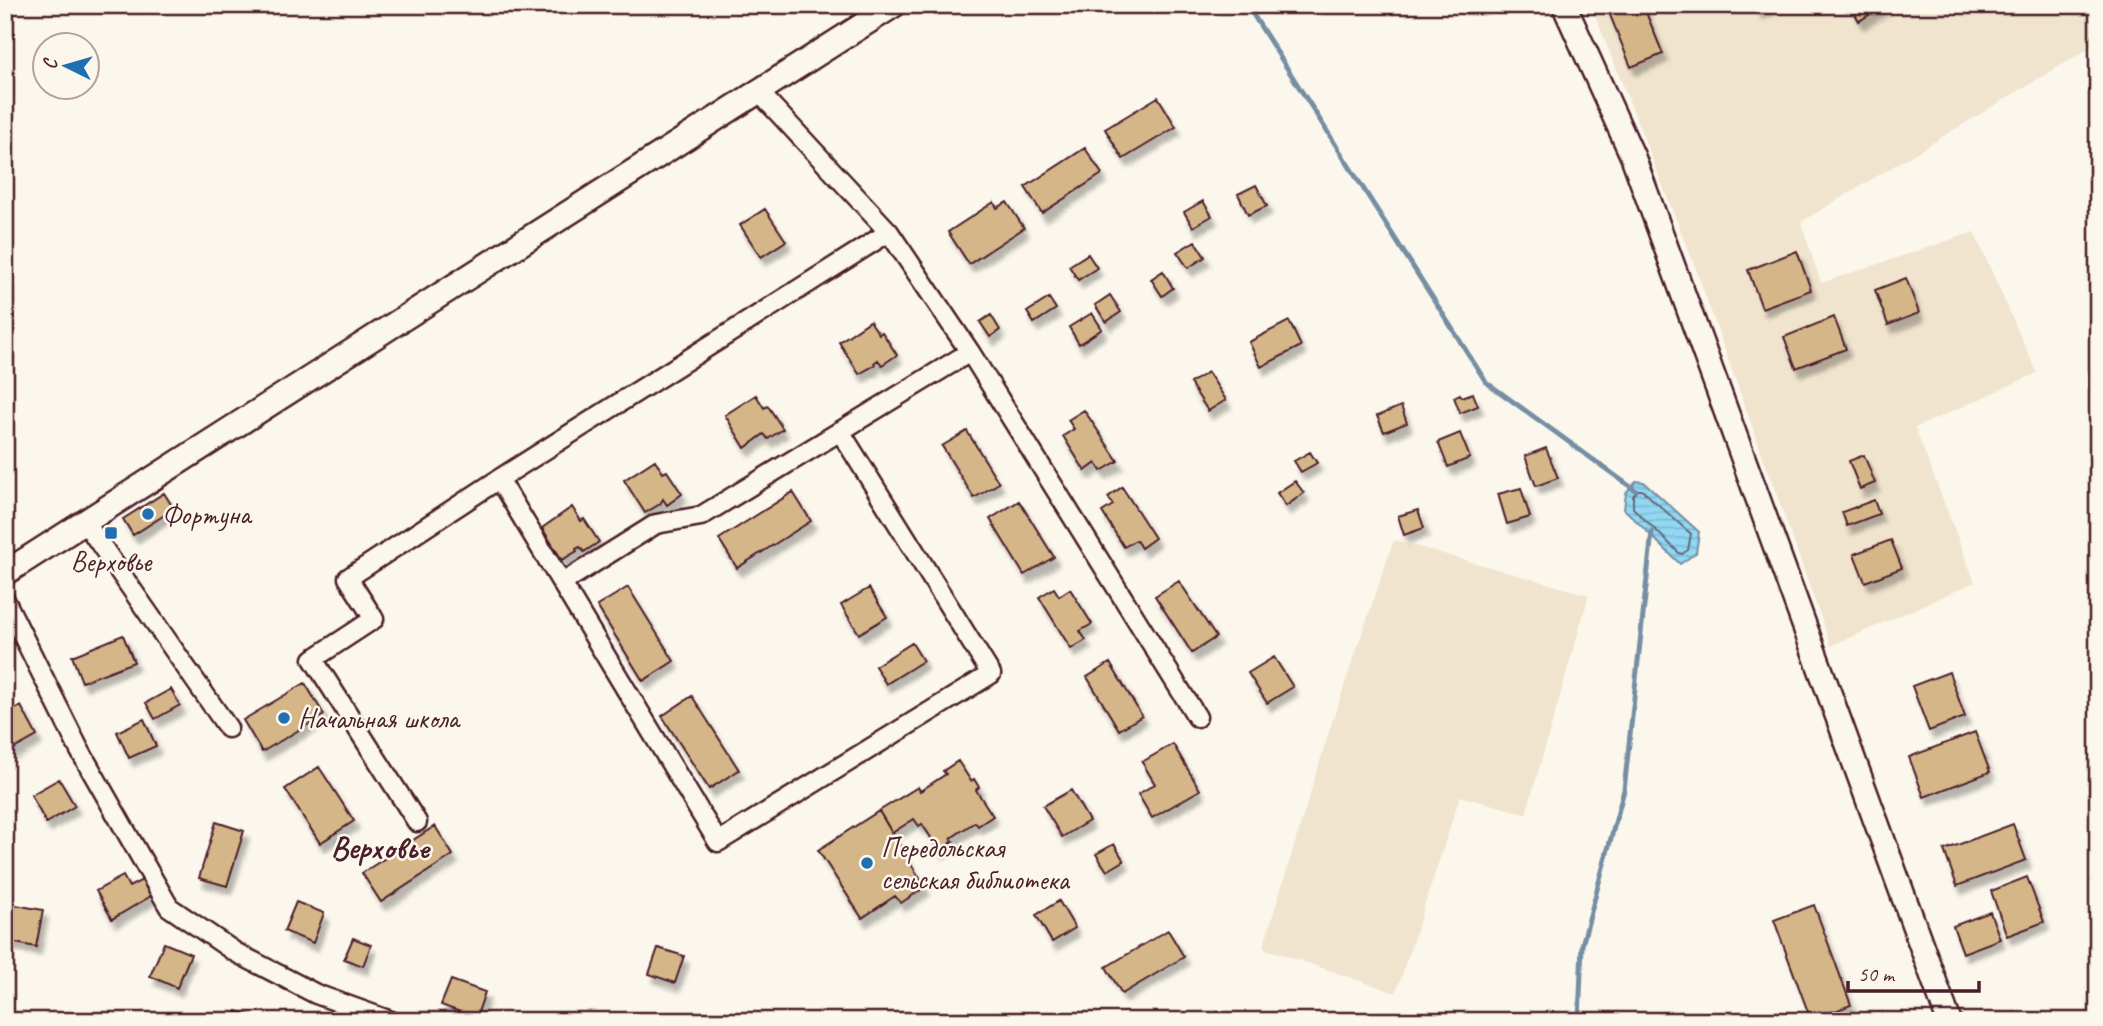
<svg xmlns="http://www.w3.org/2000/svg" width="2103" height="1026" font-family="Caveat,sans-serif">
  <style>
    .built { fill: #f0e4ce }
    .water { fill: url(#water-rules); stroke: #758ea3; stroke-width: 2 }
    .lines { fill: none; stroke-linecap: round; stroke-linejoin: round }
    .shore { stroke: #66697b; stroke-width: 2 }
    .stream { stroke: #758ea3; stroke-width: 5 }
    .building { fill: #d5b689; stroke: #4a1f2b; stroke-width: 2; filter: url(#shadow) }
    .street-casing { stroke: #4a1f2b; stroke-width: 23 }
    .secondary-casing { stroke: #4a1f2b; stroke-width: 28 }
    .street { stroke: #fbf7ec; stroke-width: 18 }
    .secondary { stroke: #fbf7ec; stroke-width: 23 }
    .poi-dot { fill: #1f6fb2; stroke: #fbf7ec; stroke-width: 2.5 }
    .labels { text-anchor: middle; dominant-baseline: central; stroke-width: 5; stroke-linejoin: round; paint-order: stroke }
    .poi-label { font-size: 28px; fill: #4a1f2b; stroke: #fbf7ec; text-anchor: start }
    .quarter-label { font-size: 32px; font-weight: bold; fill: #4a1f2b; stroke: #fbf7ec }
  </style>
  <defs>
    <pattern id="water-rules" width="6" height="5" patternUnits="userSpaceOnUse" patternTransform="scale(1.75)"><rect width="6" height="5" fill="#91d8f3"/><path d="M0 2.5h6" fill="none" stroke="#7fb9d0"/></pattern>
    <filter id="shadow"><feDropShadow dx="4.5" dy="8" stdDeviation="2" flood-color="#0004"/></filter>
  </defs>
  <rect width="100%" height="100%" fill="#fbf7ec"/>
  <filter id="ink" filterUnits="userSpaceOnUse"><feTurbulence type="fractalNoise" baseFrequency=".0143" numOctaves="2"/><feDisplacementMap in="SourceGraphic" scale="14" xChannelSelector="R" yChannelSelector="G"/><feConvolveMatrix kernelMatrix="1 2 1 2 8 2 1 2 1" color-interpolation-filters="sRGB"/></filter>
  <g filter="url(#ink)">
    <!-- built -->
    <path class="built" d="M1591,5H2098V43L1801,222L1821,283L1974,232L2037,373L1915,428L1975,582L1831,646L1695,267Z
      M1394,540L1589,595L1526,814L1460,796L1396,993L1263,948L1331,725Z"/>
    <!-- water -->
    <path class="water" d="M1636,481L1644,482L1699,532L1696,553L1680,564L1624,509L1626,493Z"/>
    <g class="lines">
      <!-- shore -->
      <path class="shore" d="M1638,490H1642L1691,534L1688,550L1682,554L1679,553L1633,508V496Z"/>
      <!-- stream -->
      <path class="stream" d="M1247,5L1486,382L1635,490
        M1579,1021L1582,945L1624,790L1652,532"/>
    </g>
    <!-- building -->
    <path class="building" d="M1606,5H1643L1663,54L1631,67Z
      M1755,5H1772L1758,11Z
      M1850,5H1885L1859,21Z
      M1158,97L1176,127L1123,159L1105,129Z
      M1085,148L1102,174L1042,213L1025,187Z
      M1256,185L1267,206L1248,215L1238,194Z
      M1203,201L1212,216L1193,227L1184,212Z
      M994,202L997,208L1007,202L1024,228L969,264L948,232Z
      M765,209L786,241L761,257L740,225Z
      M1195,241L1205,257L1188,268L1177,252Z
      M1797,251L1811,290L1762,308L1748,270Z
      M1088,254L1097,268L1078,280L1069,266Z
      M1163,271L1173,288L1162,296L1151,279Z
      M1906,278L1919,313L1888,325L1875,290Z
      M1110,295L1121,312L1106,322L1095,305Z
      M1049,298L1056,309L1034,323L1027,312Z
      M1092,313L1102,329L1079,344L1069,327Z
      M991,315L1000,330L990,337L980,322Z
      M1834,317L1846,349L1796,368L1784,337Z
      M870,321L879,334L882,332L897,355L882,365L878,360L874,363L875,365L859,374L839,342Z
      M1289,321L1301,346L1261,367L1249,342Z
      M1208,372L1226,400L1208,411L1190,383Z
      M1473,393L1478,406L1460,413L1454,397L1460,394L1462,397Z
      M756,395L764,408L768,406L783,429L768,439L764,434L745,448L725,415Z
      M1401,406L1407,423L1384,432L1377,416Z
      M1084,410L1118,461L1101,471L1096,463L1085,471L1063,436L1074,429L1068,420Z
      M967,431L999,483L974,498L942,446Z
      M1460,433L1470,458L1448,467L1438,442Z
      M1546,448L1558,478L1536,486L1525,456Z
      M1310,452L1317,463L1301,472L1294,461Z
      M1864,455L1875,483L1860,489L1849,461Z
      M655,460L663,473L667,471L682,494L667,505L663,499L660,504L645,513L624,480Z
      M1295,481L1304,493L1286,506L1277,493Z
      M1122,487L1155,538L1141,548L1136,540L1124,547L1102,512L1113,505L1108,497Z
      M1521,488L1530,517L1507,524L1498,494Z
      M793,492L811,521L737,568L719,539Z
      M164,493L174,509L133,535L123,519Z
      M1874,500L1879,514L1847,526L1842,512Z
      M1019,501L1054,557L1024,575L990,519Z
      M572,507L581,521L584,519L599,542L584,552L580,547L576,549L577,551L562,560L542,528Z
      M1418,510L1424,528L1404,535L1398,516Z
      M1891,540L1902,568L1865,582L1854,554Z
      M1179,581L1216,637L1192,653L1155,596Z
      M628,587L674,661L643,681L597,606Z
      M869,588L887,617L859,634L841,605Z
      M1054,588L1059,596L1070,589L1092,624L1080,631L1086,640L1071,649L1039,597Z
      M123,635L134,662L82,682L72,656Z
      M912,643L923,661L886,684L875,666Z
      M1274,657L1293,687L1267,703L1248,673Z
      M1110,663L1142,716L1119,730L1087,677Z
      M1949,672L1965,717L1929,731L1912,686Z
      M305,683L324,715L262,752L243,720Z
      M171,689L180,705L155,719L146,703Z
      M692,696L739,770L709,789L662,716Z
      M21,706L37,736L12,750L5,737V715Z
      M144,719L156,746L129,758L117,732Z
      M1975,732L1990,772L1924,797L1909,757Z
      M1173,744L1200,790L1152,818L1138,794L1155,784L1142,762Z
      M958,761L971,781L974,779L979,787L976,790L993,816L978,826L975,822L951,838L953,841L939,850L922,824L919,826L914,819L892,833L879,811L918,787L920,791L946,774L943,771Z
      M319,767L354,821L320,843L285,789Z
      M59,779L75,806L46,823L31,795Z
      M1071,790L1089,821L1062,837L1043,806Z
      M879,811L925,887L901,903L895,896L862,918L818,850Z
      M216,822L244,831L227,886L199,878Z
      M2013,824L2026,860L1957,886L1944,850Z
      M435,826L453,855L381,902L362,873Z
      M1114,844L1124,861L1107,871L1096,854Z
      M123,876L129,887L142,880L151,896L112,919L96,891Z
      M2027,877L2044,922L2007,936L1991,891Z
      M1059,901L1075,928L1052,942L1036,915Z
      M296,902L324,913L313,943L284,931Z
      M5,903L43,910L36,947L5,941Z
      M1814,905L1851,1005L1811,1020L1774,920Z
      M1990,912L2000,939L1963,953L1953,926Z
      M1168,930L1184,957L1122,994L1106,967Z
      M353,938L371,945L363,966L344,959Z
      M164,943L191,954L177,988L150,976Z
      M658,948L684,956L675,983L649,974Z
      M451,980L485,992L476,1018L441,1005Z
      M237,1011L266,1021H233Z
      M1218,1012L1223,1021H1204Z"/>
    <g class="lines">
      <!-- street casing -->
      <g class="street-casing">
        <path id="street" d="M758,91L889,232L970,352L1197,717
          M499,479L718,842L991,674L840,431
          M85,522L228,728
          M562,583L656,524L701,516L970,352
          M5,600L79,749L169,907L235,952L316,994L391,1021
          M417,822L313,659L374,619L348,578L499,479L889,232"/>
      </g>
      <!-- secondary casing -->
      <g class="secondary-casing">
        <path id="secondary" d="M1564,5L1633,157L1949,1021
          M5,573L894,5"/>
      </g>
      <!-- street -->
      <use href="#street" class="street"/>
      <!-- secondary -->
      <use href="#secondary" class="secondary"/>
    </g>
  </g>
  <!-- markers -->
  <g class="poi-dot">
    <circle cx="148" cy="514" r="7"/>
    <rect x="104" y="526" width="14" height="14" rx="3.5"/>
    <circle cx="284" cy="718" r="7"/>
    <circle cx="867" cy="863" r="7"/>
  </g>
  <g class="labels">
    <!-- poi labels -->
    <g class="poi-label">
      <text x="162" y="514">Фортуна</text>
      <text x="111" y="561" text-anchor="middle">Верховье</text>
      <text x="298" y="718">Начальная школа</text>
      <text x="881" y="847">Передольская<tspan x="881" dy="32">сельская библиотека</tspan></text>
    </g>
    <!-- quarter labels -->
    <g class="quarter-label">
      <text x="380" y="847">Верховье</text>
    </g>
  </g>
  <!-- margin -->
  <rect width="2103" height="1026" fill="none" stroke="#fbf7ec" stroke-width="28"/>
  <rect x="14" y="14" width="2075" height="998" fill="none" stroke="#4a1f2b" stroke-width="2.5" filter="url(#ink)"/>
  <!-- north arrow -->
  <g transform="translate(66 66) rotate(275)"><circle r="33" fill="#fbf7ec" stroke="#b4a19f" stroke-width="2"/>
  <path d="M0-5L12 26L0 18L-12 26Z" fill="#1f6fb2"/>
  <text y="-10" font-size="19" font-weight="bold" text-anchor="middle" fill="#4a1f2b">С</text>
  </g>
  <!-- scale -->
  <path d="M1848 981v10h131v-10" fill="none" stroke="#4a1f2b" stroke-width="3.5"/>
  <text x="1858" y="981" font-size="21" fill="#4a1f2b" stroke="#fbf7ec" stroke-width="5" paint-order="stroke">50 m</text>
</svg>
